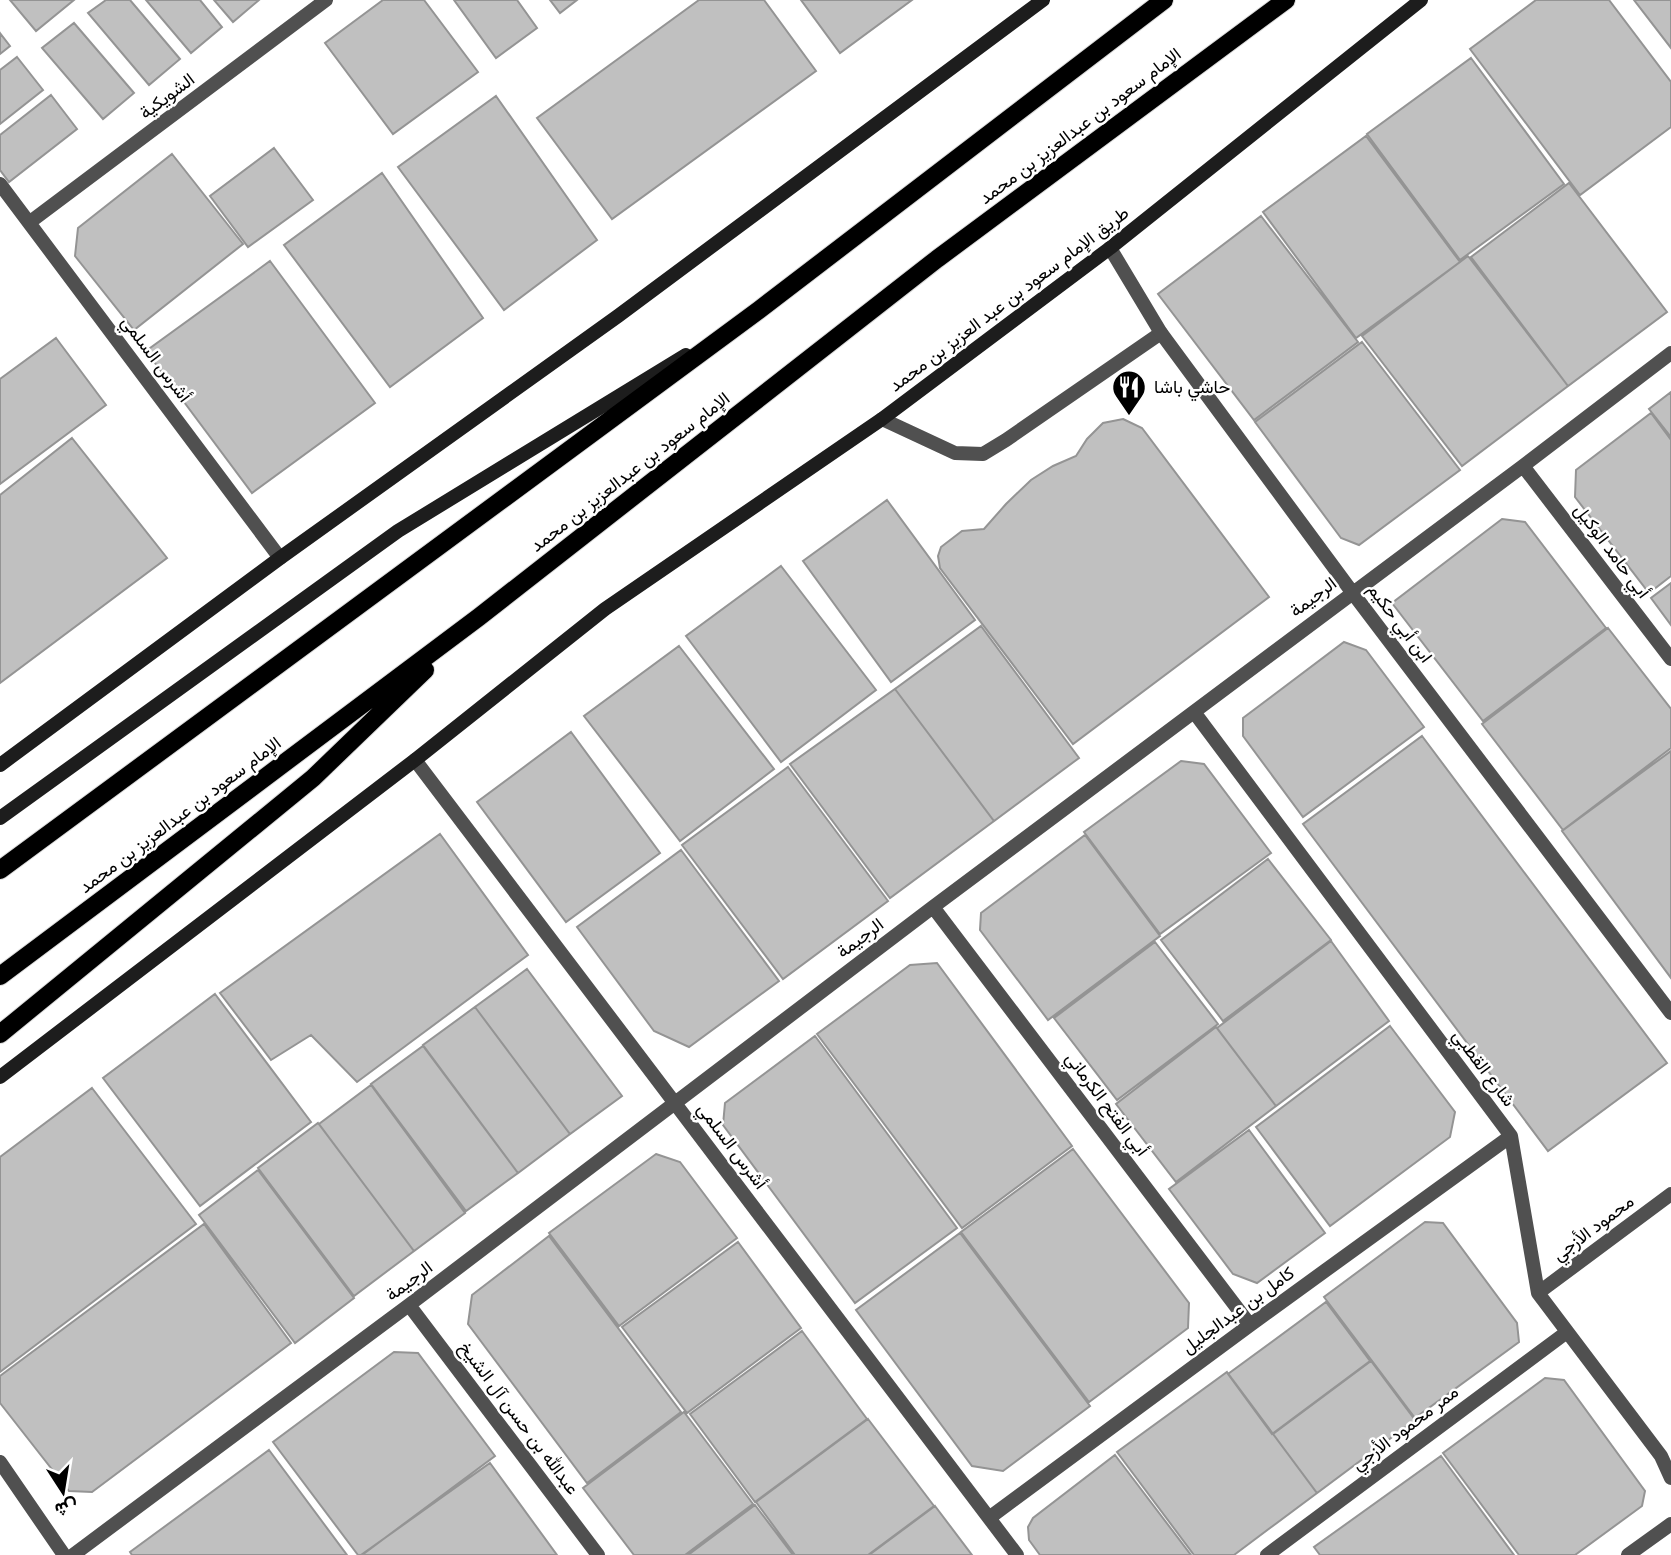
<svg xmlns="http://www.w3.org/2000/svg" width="1671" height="1555" font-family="'Nunito Sans',Vazirmatn,sans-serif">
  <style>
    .building { fill: #c0c0c0; stroke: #949494; stroke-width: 2 }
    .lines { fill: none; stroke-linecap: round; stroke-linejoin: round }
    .primary-casing { stroke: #dbdbdb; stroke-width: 20 }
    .lane { stroke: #505050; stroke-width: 14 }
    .street { stroke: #505050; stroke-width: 14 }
    .secondary { stroke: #1d1d1d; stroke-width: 14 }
    .primary { stroke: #000; stroke-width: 18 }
    .labels { text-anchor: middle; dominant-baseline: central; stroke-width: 5; stroke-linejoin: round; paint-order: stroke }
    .street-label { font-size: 18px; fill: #000; stroke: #fff }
    .poi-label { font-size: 18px; fill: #000; stroke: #fff; text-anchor: start }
  </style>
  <rect width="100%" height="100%" fill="#fff"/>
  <!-- building -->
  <path class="building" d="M10,0H74L36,31Z
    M106,0H130L180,59L149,85L88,13Z
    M146,0H200L222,27L191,53Z
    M214,0H259L233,22Z
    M383,0H424L478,72L393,134L325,43Z
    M454,0H517L537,28L496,58Z
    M550,0H577L560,13Z
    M699,0H764L816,71L612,219L537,118Z
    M801,0H912L840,53Z
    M1536,0H1609L1671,82V127L1580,195L1470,49Z
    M1634,0H1671V48Z
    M74,23L134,93L103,119L42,48Z
    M0,33L10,46L0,54Z
    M17,57L43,90L0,124V70Z
    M1471,58L1564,184L1460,260L1367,134Z
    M51,95L77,129L9,182L0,170V135Z
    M496,96L597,240L504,310L398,167Z
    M1366,136L1460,262L1356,338L1263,212Z
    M274,148L313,200L248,247L210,196Z
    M172,154L243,244L134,330L75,256L78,228Z
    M382,173L483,318L390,387L284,245Z
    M1569,183L1667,312L1568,386L1471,257Z
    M1261,216L1358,342L1254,420L1158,294Z
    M1468,256L1568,386L1462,466L1362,336Z
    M270,261L375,403L252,493L146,351Z
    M56,338L106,405L0,484V379Z
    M1362,342L1460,470L1359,545L1341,538L1255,422Z
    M1671,392V437L1649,409Z
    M1651,413L1671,440V576L1649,593L1575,497L1576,470Z
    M1123,419L1142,428L1269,597L1073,744L940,568L938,556L941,547L962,531L984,529L1006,504L1031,480L1053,466L1076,456L1087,439L1103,423Z
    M72,438L167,558L0,683V495Z
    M887,500L975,620L891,682L803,561Z
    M1502,519L1525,522L1606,628L1483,721L1392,603Z
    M781,566L876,690L781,762L686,636Z
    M1671,583V625L1651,598Z
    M981,626L1079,758L994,821L895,689Z
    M1608,628L1671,709V748L1563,830L1482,724Z
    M1344,642L1366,650L1424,727L1303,817L1243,736V718Z
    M679,646L774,769L680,841L584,716Z
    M895,689L994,821L890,898L790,764Z
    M571,732L660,853L566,922L477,802Z
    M1422,736L1667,1063L1548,1151L1303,824Z
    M1671,751V978L1562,831Z
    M1181,761L1204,764L1271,853L1160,934L1084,832Z
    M788,767L888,901L783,979L682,845Z
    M440,834L528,955L357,1082L311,1035L271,1060L220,993Z
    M1085,835L1160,936L1048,1020L980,930L981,913Z
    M681,850L779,981L689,1047L654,1031L577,927Z
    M1268,859L1331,940L1223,1021L1161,940Z
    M1331,941L1389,1021L1276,1106L1217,1028Z
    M1155,942L1218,1024L1117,1100L1054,1018Z
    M937,963L1072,1146L962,1228L817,1034L910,965Z
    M527,969L622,1096L570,1134L475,1007Z
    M215,994L311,1122L200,1206L103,1078Z
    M475,1007L570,1134L518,1173L423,1045Z
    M1390,1026L1455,1112L1450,1137L1330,1226L1256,1127Z
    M1216,1027L1276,1106L1176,1182L1116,1104Z
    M815,1036L957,1228L855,1303L723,1125L725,1103Z
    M423,1046L518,1173L466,1211L371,1084Z
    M371,1085L465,1213L414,1251L319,1124Z
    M92,1088L196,1224L0,1372V1157Z
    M318,1123L414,1251L354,1296L258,1168Z
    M1249,1130L1325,1233L1257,1283L1233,1274L1169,1189Z
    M1073,1149L1189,1303L1188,1328L1089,1402L961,1232Z
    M656,1154L680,1162L737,1238L619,1326L549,1233Z
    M258,1170L354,1298L295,1343L199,1215Z
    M1425,1222L1443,1223L1517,1323L1519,1342L1415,1418L1324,1297Z
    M204,1224L291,1343L92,1492L69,1491L0,1403V1376Z
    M960,1233L1090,1406L1003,1471L972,1466L856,1310Z
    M549,1236L681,1412L587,1483L468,1324L472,1295Z
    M738,1242L801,1328L687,1413L622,1327Z
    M1326,1302L1370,1361L1272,1434L1228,1374Z
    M802,1331L867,1419L755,1502L690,1414Z
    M394,1352L418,1353L495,1456L362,1555H358L273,1442Z
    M1371,1361L1415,1420L1317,1493L1273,1434Z
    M1227,1372L1317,1493L1234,1555H1194L1117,1452Z
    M1545,1378L1564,1380L1645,1491L1642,1506L1575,1555H1519L1443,1453Z
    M684,1412L753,1504L685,1555H634L583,1488Z
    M868,1419L934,1506L868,1555H795L756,1502Z
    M269,1450L347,1555H132L130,1552Z
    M1115,1455L1191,1555H1040L1029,1540L1028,1527L1033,1518Z
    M1441,1456L1514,1555H1320L1314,1547Z
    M490,1463L557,1555H361Z
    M755,1505L793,1555H688Z
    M935,1506L972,1555H869Z"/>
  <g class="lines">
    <!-- primary casing -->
    <g class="primary-casing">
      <path id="primary" d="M0,870L759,310L1164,0
        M0,976L479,617L937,259L1286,0
        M0,1034L313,778L425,670"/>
    </g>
    <!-- lane -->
    <path class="lane" d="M882,419L955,453L983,454L1006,440L1161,333"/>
    <!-- street -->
    <path class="street" d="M0,184L280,558
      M30,222L326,0
      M1110,248L1161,333L1352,592L1671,1013
      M1523,466L1671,659
      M1194,712L1511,1136L1538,1293L1661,1456L1671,1478
      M415,760L1017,1555
      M933,907L1250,1325
      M1538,1293L1671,1194
      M409,1305L598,1555
      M0,1462L64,1555
      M989,1518L1250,1325L1511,1136
      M73,1555L409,1305L933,907L1523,466L1671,353
      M1267,1555L1567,1332
      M1628,1555L1671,1524"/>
    <!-- secondary -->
    <path class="secondary" d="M0,765L280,558L618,316L1043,0
      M0,818L398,531L686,355
      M0,1077L415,760L605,609L882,419L1110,248L1421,0"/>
    <!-- primary -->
    <use href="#primary" class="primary"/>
  </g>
  <!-- icons -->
  <defs>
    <g id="restaurant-pin" transform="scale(1.75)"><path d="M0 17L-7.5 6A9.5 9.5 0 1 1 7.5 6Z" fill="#000" stroke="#fff"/><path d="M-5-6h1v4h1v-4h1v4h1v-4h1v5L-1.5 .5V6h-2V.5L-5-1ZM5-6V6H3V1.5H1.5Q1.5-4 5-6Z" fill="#fff"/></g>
  </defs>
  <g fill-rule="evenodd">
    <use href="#restaurant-pin" x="1129" y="387"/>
  </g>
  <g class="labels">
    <!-- street labels -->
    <g class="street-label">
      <text transform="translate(167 96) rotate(-37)">الشويكية</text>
      <text transform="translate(1080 126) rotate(-37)">الإمام سعود بن عبدالعزيز بن محمد</text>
      <text transform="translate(1009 299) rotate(-37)">طريق الإمام سعود بن عبد العزيز بن محمد</text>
      <text transform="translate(156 359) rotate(53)">أشرس السلمي</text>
      <text transform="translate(630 472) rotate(-38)">الإمام سعود بن عبدالعزيز بن محمد</text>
      <text transform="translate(1612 551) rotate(53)">أبي حامد الوكيل</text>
      <text transform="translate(1313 597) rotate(-37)">الرجيمة</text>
      <text transform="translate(1400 623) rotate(53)">ابن أبي حكيم</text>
      <text transform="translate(180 815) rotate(-37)">الإمام سعود بن عبدالعزيز بن محمد</text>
      <text transform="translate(860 938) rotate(-37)">الرجيمة</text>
      <text transform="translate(1484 1068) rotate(53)">شارع القطبي</text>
      <text transform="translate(1107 1104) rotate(53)">أبي الفتح الكرماني</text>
      <text transform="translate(732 1146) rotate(53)">أشرس السلمي</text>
      <text transform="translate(1593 1228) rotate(-37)">محمود الأزجي</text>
      <text transform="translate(409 1281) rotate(-37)">الرجيمة</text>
      <text transform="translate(1238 1310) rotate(-36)">كامل بن عبدالجليل</text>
      <text transform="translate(519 1418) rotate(53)">عبدالله بن حسن آل الشيخ</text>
      <text transform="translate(1405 1428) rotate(-37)">ممر محمود الأزجي</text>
    </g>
    <!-- poi labels -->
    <g class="poi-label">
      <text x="1154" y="387">حاشي باشا</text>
    </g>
  </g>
  <!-- north arrow -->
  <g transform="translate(63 1492) rotate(168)" stroke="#ffffff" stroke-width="5" paint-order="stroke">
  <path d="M0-5L12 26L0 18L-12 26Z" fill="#000000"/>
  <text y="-10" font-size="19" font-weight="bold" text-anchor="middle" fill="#000000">ش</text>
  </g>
</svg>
